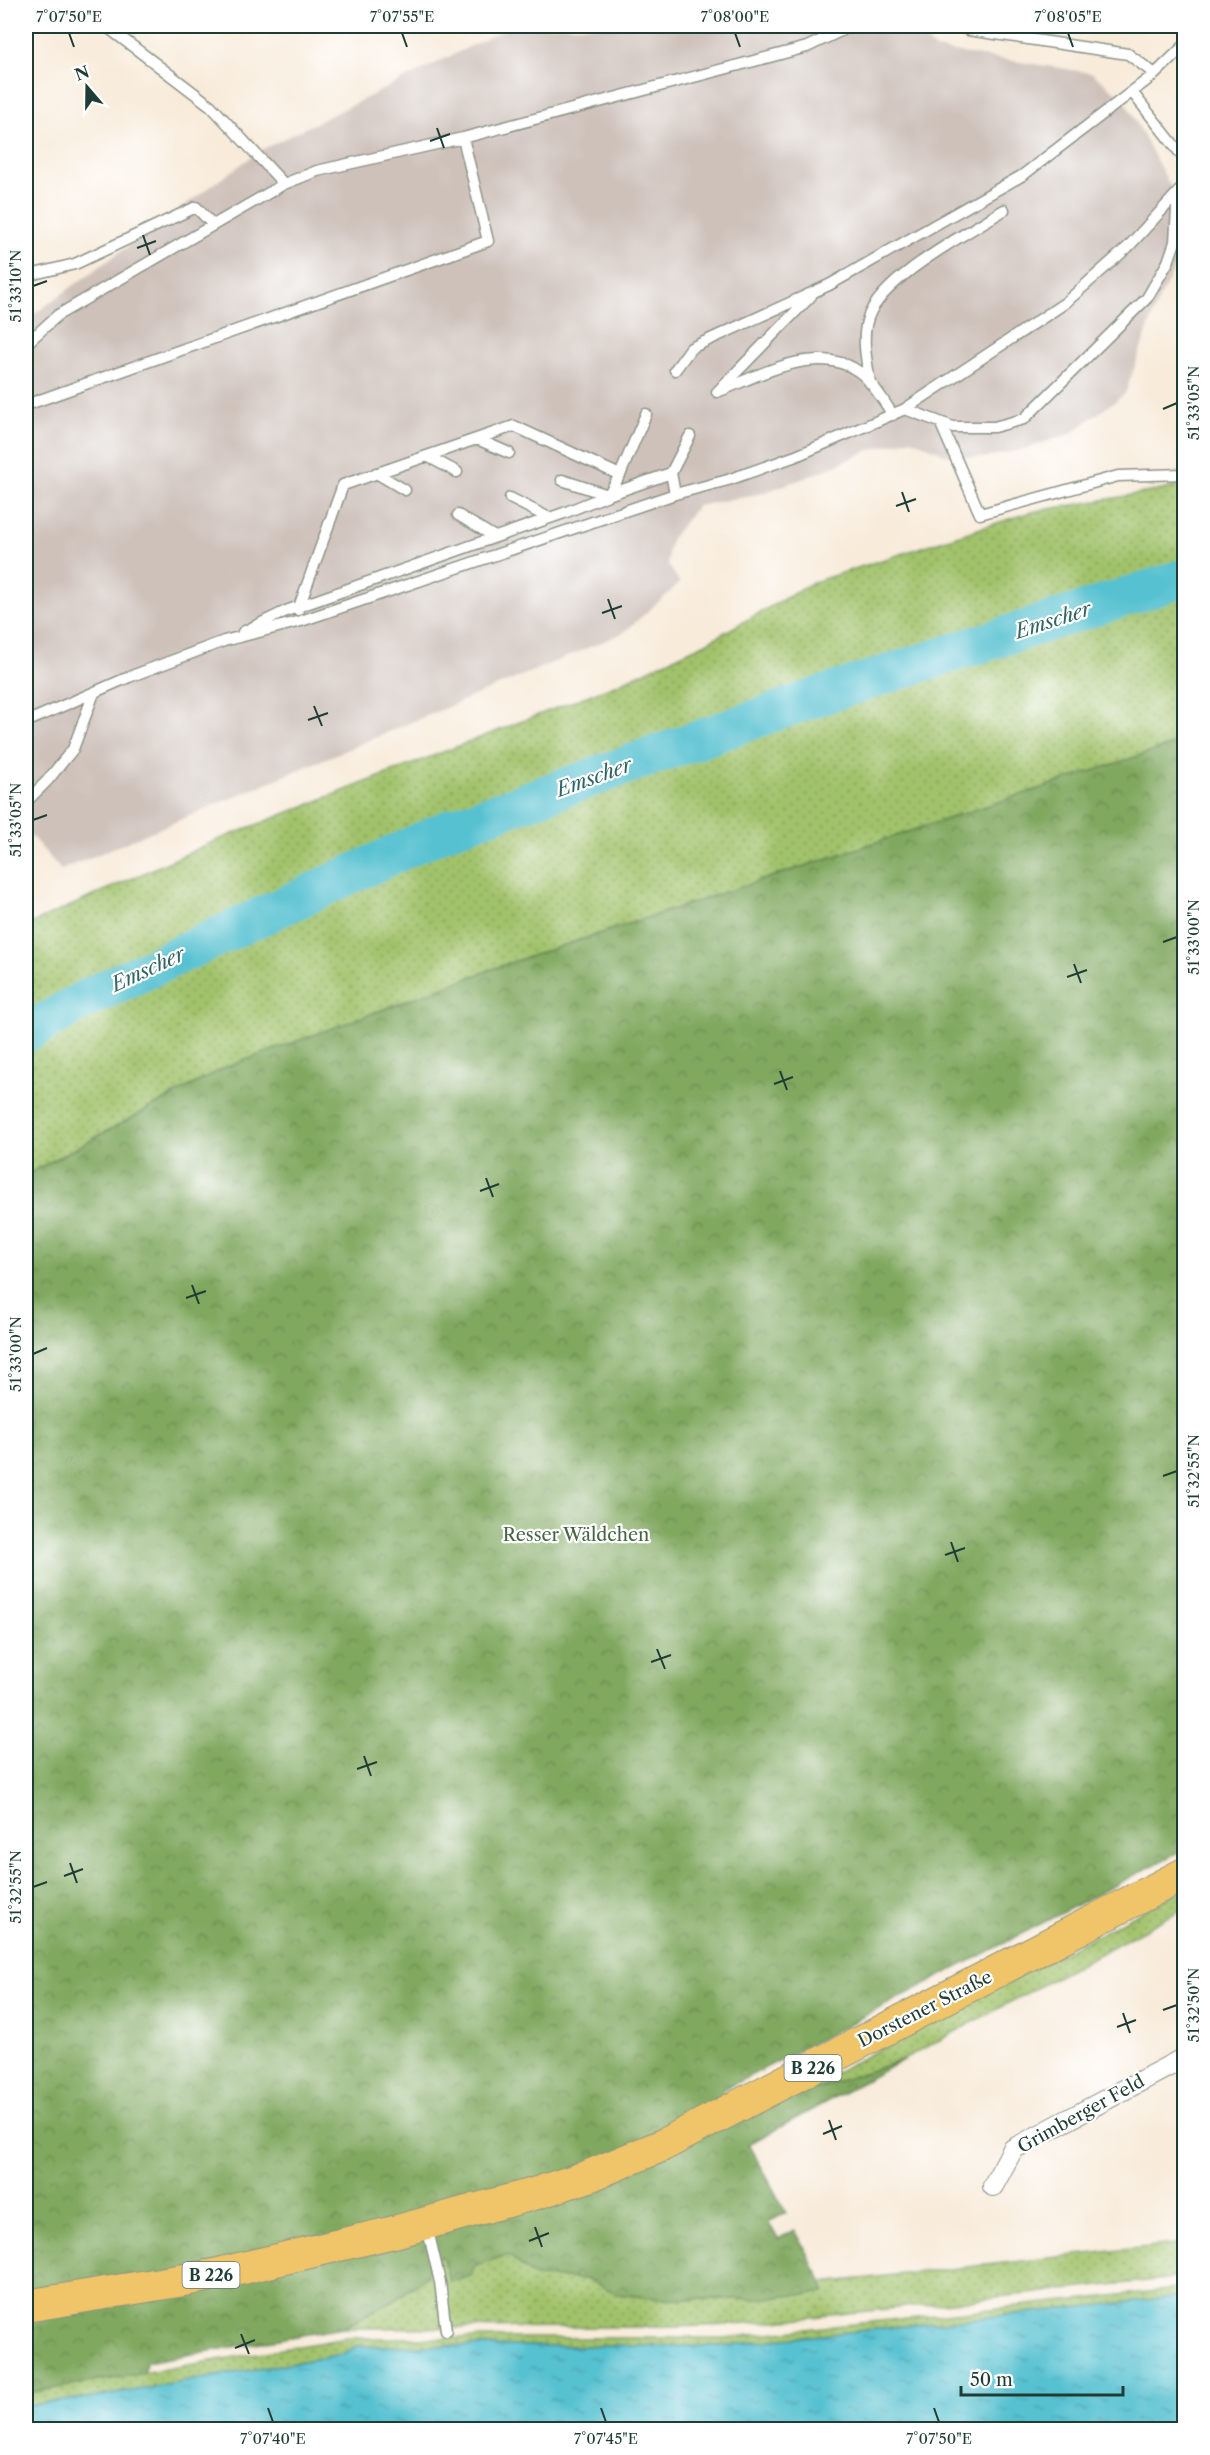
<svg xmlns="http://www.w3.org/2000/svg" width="1210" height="2455" font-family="'Libre Caslon Text',serif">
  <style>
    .industrial { fill: #cec1ba }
    .green { fill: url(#green-dots); stroke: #608050; stroke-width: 1.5 }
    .forest { fill: url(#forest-crowns); stroke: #50724a; stroke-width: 1.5 }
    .water { fill: url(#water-ripples); stroke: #3a7f82; stroke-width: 1.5 }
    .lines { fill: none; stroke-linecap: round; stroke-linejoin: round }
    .river { stroke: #56c1d0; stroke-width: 39 }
    .service-casing { stroke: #8c9487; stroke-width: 13 }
    .minor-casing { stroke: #8c9487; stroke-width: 22 }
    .primary-casing { stroke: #8c9487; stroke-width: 34 }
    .service { stroke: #fff; stroke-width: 10 }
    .minor { stroke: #fff; stroke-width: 20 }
    .primary { stroke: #f0c469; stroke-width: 32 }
    .ticks { fill: none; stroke: #1f3d34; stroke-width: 2 }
    .labels { text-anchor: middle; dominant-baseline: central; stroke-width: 4.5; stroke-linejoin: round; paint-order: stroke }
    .shield { fill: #fff; stroke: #627771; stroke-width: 1.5 }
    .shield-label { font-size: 16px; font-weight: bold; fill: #1f3d34 }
    .park-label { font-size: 18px; fill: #466544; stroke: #fff }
    .street-label { font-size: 18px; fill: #1f3d34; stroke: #fff }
    .water-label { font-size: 20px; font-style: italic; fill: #306563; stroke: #fff }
    .neatline { fill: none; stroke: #1f3d34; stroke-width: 2 }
    .ticks-label { font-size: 15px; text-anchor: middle; fill: #1f3d34 }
  </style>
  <defs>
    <pattern id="green-dots" width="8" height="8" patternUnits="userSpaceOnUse" patternTransform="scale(1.5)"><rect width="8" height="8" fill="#a1c26b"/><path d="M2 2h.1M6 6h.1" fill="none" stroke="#839f59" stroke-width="1.8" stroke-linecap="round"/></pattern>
    <pattern id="forest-crowns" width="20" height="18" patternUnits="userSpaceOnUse" patternTransform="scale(1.5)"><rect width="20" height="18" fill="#80a85f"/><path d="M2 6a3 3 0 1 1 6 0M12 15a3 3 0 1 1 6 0" fill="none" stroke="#688a4f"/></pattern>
    <pattern id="water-ripples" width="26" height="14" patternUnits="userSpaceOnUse" patternTransform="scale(1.5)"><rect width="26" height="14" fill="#56c1d0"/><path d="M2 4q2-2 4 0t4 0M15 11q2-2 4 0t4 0" fill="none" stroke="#479eaa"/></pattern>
  </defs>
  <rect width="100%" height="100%" fill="#fff"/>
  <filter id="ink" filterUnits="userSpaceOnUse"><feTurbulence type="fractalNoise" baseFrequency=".0167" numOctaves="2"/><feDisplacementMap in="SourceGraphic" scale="12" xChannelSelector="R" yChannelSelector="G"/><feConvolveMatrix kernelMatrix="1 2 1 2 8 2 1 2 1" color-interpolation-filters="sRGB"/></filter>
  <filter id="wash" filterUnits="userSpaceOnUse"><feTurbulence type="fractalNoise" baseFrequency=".008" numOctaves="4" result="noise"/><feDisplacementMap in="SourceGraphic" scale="24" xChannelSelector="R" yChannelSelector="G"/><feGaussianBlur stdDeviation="1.35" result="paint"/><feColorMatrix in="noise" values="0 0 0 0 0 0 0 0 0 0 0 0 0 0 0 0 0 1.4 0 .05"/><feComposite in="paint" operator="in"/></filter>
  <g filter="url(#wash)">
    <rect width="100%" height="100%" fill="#f8ebda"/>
    <!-- industrial -->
    <path class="industrial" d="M511,26H914L935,49L1092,73L1124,99L1176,197L1184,225V251L1158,301L1125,394L1070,434L1022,450L984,458L949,456L912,439L870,450L818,473L763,493L697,506L672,538L668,551V564L680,583L623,633L61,870L26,830V320L261,150Z"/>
    <!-- green -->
    <path class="green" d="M1184,484V741L501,966L224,1068L26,1175V926L215,841L620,683L706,643L814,582L1031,512L1162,490Z
      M1184,1889V1908L903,2060L783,2100Z
      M1184,2243V2277L748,2324L678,2327L342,2328L399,2297L427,2276L429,2261L442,2256L475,2265L508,2255L535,2277L588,2279L618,2294L661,2299H757L824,2291L823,2283Z
      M1184,2288V2296L720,2346H357L343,2354L115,2394L26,2406V2393L346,2338H723Z"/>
    <!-- forest -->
    <path class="forest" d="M1184,741V1849L721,2091L737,2120L783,2100L903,2060L749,2144L786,2213L768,2222L778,2239L795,2230L823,2283L824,2292L757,2299H661L618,2294L588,2279L535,2277L508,2255L475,2265L471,2276L450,2282L442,2256L429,2261L427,2276L399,2297L342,2328L146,2362L145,2373L26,2393V1175L224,1068L501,966Z"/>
    <!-- water -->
    <path class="water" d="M1184,2296V2429H26V2406L115,2394L343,2354L357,2346H720Z"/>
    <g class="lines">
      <!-- river -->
      <path class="river" d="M26,1033L91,996L446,830L817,697L1184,578"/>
    </g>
  </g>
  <g filter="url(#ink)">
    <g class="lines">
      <!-- service casing -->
      <g class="service-casing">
        <path id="service" d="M106,26L211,106L284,184
          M959,26L968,30L1128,54L1155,74
          M1132,92L1184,158
          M26,276L75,264L196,207L213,225
          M26,344L58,315L284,184L317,171L463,138L807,47L851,26
          M675,370L691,348L829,285L1023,175L1155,74L1184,46
          M870,383C867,362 861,338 868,318C881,278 968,233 1004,210
          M719,390L811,296
          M717,392C759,376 820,340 862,374C874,384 884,402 893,415
          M26,405L488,241L463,138
          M905,409L953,427H994L1024,419L1147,298L1168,262L1175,242L1178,192
          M940,422L980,514L1118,476L1184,474
          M477,439L509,453
          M427,456L457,472
          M376,473L405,490
          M562,480L608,495L671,473
          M675,494L671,473L690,436
          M510,498L549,518
          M458,515L495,537
          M298,610L343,485L514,426L620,475
          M243,632L286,611L564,513L608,495L620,475L646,414
          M26,722L129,677L224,641L301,621L675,494L728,480L796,456L905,409L1065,303L1128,247L1184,186
          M26,802L47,781L73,749L94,693
          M427,2226L440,2282L446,2331"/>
      </g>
      <!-- minor casing -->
      <g class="minor-casing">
        <path id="minor" d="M993,2186L1013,2149L1184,2058"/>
      </g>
      <!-- primary casing -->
      <g class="primary-casing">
        <path id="primary" d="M26,2306L214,2275L394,2232L537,2193L589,2176L661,2146L1184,1874"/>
      </g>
      <!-- service -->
      <use href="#service" class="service"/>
      <!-- minor -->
      <use href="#minor" class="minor"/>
      <!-- primary -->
      <use href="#primary" class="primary"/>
    </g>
  </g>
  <!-- ticks -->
  <path class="ticks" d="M69,33L74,47M402,33L407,47M735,33L740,47M1068,33L1073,47M437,128L444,148M430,141L450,134M143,235L150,255M137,248L156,241M33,286L47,281M1163,409L1177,403M902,492L909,512M896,506L916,499M608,599L615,619M602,613L622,606M314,706L322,726M308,720L328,713M33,820L47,815M1163,942L1177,937M1074,964L1081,983M1067,977L1087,970M780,1071L787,1090M774,1084L793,1077M486,1178L493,1197M480,1191L499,1184M192,1285L199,1304M186,1298L206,1291M33,1354L47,1348M1163,1476L1177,1471M951,1542L958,1562M945,1555L965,1548M657,1649L665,1669M651,1662L671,1655M364,1756L371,1776M357,1769L377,1762M70,1863L77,1883M64,1876L83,1869M33,1887L47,1882M1163,2010L1177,2005M1123,2013L1130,2033M1117,2027L1136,2020M829,2120L836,2140M823,2134L842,2126M535,2227L542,2247M529,2241L549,2233M241,2334L249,2354M235,2348L255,2340M268,2408L273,2422M601,2408L606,2422M934,2408L939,2422"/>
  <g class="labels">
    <!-- shield labels -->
    <g class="shield">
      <rect x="784.5" y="2055" width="57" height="26" rx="4.5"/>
      <rect x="182.5" y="2262" width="57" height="26" rx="4.5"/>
    </g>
    <g class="shield-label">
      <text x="813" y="2068">B 226</text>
      <text x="211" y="2275">B 226</text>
    </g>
    <!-- park labels -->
    <g class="park-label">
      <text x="576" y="1535">Resser Wäldchen</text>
    </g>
    <!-- street labels -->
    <g class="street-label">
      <text transform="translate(925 2009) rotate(-27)">Dorstener Straße</text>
      <text transform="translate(1081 2114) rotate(-29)">Grimberger Feld</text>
    </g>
    <!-- water labels -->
    <g class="water-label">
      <text transform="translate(1053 620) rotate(-18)">Emscher</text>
      <text transform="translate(594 777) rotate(-20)">Emscher</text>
      <text transform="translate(148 969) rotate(-25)">Emscher</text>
    </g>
  </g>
  <!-- margin -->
  <rect width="1210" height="2455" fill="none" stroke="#fff" stroke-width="66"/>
  <!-- north arrow -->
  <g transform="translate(87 87) rotate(340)" stroke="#ffffff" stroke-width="4.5" paint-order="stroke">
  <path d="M0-4.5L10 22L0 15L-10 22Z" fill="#1f3d34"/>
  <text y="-9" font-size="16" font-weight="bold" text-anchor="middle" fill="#1f3d34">N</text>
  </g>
  <!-- scale -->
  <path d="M961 2386v9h162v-9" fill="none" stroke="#1f3d34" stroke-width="3"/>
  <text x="970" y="2386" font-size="18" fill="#1f3d34" stroke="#ffffff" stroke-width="4.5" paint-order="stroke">50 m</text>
  <rect x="33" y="33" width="1144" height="2389" class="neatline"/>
  <g class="ticks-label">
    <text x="69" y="22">7°07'50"E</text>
    <text x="402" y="22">7°07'55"E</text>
    <text x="735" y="22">7°08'00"E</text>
    <text x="1068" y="22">7°08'05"E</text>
    <text transform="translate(16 286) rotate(-90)" y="5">51°33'10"N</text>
    <text transform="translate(1194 403) rotate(-90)" y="5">51°33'05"N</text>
    <text transform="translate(16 820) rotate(-90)" y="5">51°33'05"N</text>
    <text transform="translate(1194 937) rotate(-90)" y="5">51°33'00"N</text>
    <text transform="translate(16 1354) rotate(-90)" y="5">51°33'00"N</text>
    <text transform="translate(1194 1471) rotate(-90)" y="5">51°32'55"N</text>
    <text transform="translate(16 1887) rotate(-90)" y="5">51°32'55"N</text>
    <text transform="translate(1194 2005) rotate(-90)" y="5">51°32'50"N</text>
    <text x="273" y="2444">7°07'40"E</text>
    <text x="606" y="2444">7°07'45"E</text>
    <text x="939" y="2444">7°07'50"E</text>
  </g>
</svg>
